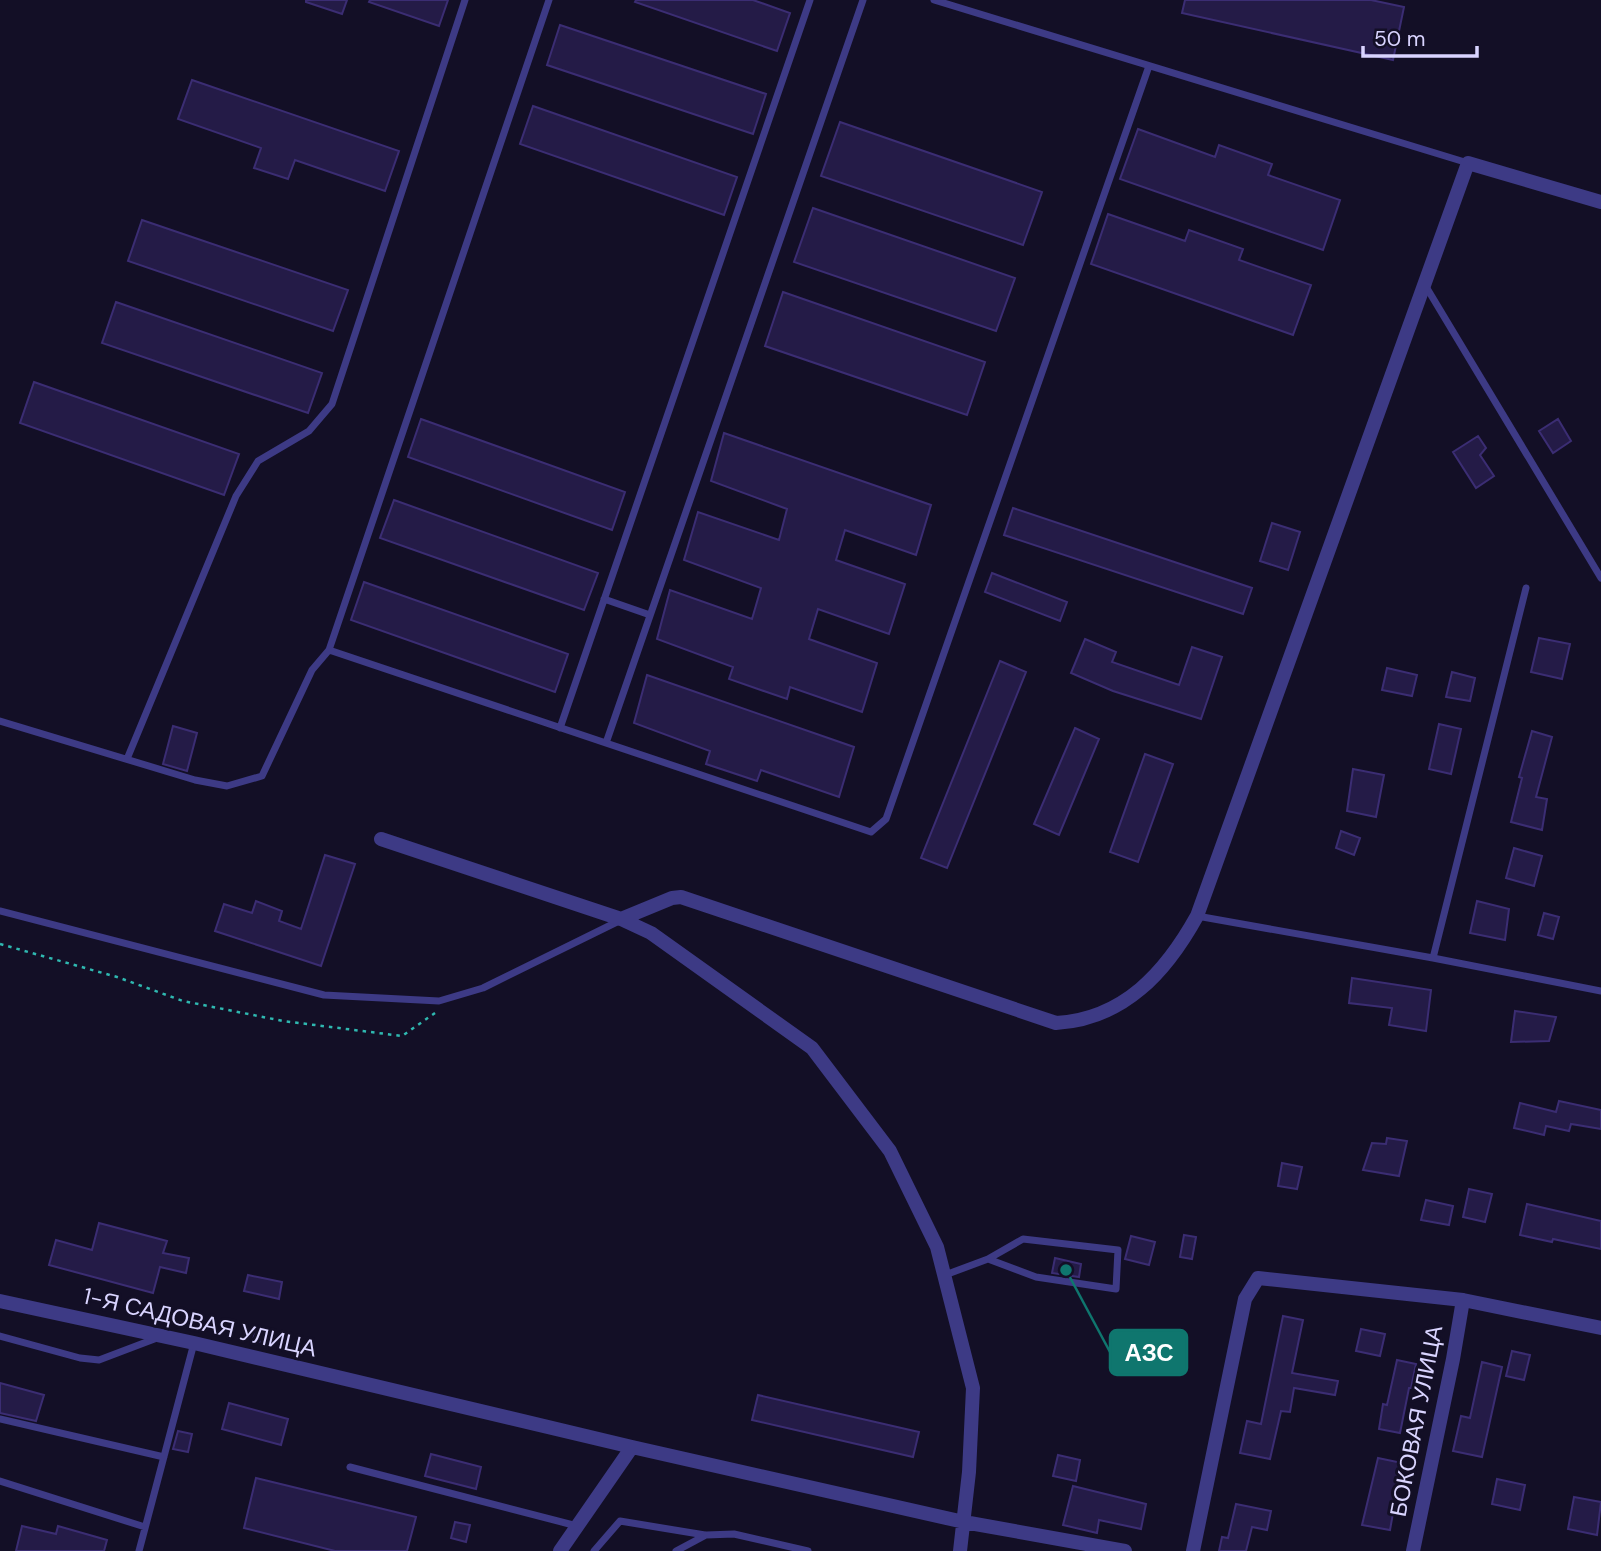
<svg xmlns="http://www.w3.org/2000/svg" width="1601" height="1551" font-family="'DM Sans',sans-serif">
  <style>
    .building { fill: #241b47; stroke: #3b2d73; stroke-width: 2 }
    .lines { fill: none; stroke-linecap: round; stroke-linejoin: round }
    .path { stroke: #2fb8b0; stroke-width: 2.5; stroke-dasharray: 3.5 5; stroke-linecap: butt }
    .lane { stroke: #3d3a85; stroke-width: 7 }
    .street { stroke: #3d3a85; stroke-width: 14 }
    .labels { text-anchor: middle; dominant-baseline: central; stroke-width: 6; stroke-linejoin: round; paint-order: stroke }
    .street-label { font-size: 23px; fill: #d9d4ff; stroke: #130f26 }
    .leader { fill: none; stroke: #0f766e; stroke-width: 2.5 }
    .callout-dot { fill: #0f766e; stroke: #130f26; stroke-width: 2.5 }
    .callout { fill: #0f766e; stroke: #0f766e; stroke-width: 2.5 }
    .callout-label { font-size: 24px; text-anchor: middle; font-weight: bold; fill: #fff }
  </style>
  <rect width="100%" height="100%" fill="#130f26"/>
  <!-- building -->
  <path class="building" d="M306,0H347L342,14L306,2Z
    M370,0H448L439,26L369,2Z
    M636,0H753L790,13L777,51L635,2Z
    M1185,0H1371L1404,7L1393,60L1182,13Z
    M560,25L766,94L753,134L547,65Z
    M192,80L399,151L385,191L295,160L288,179L254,168L261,148L178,119Z
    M533,106L737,177L724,215L520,144Z
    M840,122L1042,192L1023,245L821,176Z
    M1138,129L1215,157L1219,145L1272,164L1268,175L1340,200L1323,250L1120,179Z
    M813,208L1015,278L996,331L794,262Z
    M1108,214L1185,241L1189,230L1243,249L1239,260L1311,285L1293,335L1091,264Z
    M142,220L348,290L333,331L128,261Z
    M783,292L985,362L967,415L765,346Z
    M116,302L322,373L308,413L102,343Z
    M34,382L239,454L224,495L20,423Z
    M421,419L625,492L612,530L408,457Z
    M1558,419L1571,441L1553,453L1539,431Z
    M724,433L931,505L916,555L845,530L836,560L905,584L889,634L818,609L809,639L877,663L862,712L790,687L787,699L729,679L733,667L657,639L670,590L752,619L761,588L684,560L698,512L779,540L787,509L711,481Z
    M1478,436L1486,448L1480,455L1494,476L1476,488L1453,452Z
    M394,500L598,573L584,610L380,538Z
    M1013,508L1252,588L1243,614L1004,535Z
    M1272,523L1300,532L1288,570L1260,561Z
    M992,573L1067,602L1060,621L985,592Z
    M364,582L568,654L555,692L351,620Z
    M1539,638L1570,644L1562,679L1531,672Z
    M1085,639L1116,652L1112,662L1179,685L1192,647L1222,657L1201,719L1113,691L1071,673Z
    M1000,661L1026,672L947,868L921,858Z
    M1387,668L1417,675L1412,696L1382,690Z
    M1452,672L1475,678L1470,701L1446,697Z
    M647,675L854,747L839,797L761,770L757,781L706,764L710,751L634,723Z
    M1439,724L1461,729L1451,774L1429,769Z
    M173,726L197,733L187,771L163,764Z
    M1075,728L1099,739L1059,835L1034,824Z
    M1532,731L1552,737L1536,797L1547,799L1542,830L1511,822L1522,778L1519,777Z
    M1145,754L1173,764L1138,862L1110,852Z
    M1353,769L1384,775L1376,817L1347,811Z
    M1341,831L1360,838L1354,855L1336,848Z
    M1514,848L1542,856L1534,886L1506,878Z
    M325,855L355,864L321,966L215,931L224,904L252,913L256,901L282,911L279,921L301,929Z
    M1477,901L1509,909L1505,940L1470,933Z
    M1544,913L1559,917L1553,939L1538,935Z
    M1352,978L1431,990L1426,1031L1389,1025L1392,1008L1349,1003Z
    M1515,1011L1556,1017L1549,1041L1511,1042Z
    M1559,1101L1601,1110V1129L1571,1124L1569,1131L1546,1126L1544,1135L1514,1128L1520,1103L1556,1112Z
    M1387,1138L1407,1141L1399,1176L1363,1170L1372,1143L1386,1144Z
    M1282,1163L1302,1167L1297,1189L1278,1186Z
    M1469,1189L1492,1194L1485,1222L1463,1217Z
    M1426,1200L1453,1206L1449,1225L1421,1220Z
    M1527,1204L1601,1221V1249L1553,1239L1552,1242L1520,1235Z
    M99,1223L167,1241L163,1253L189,1258L186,1273L160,1267L153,1293L49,1265L56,1240L92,1250Z
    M1184,1235L1196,1237L1192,1259L1180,1257Z
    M1131,1236L1155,1242L1149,1265L1125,1259Z
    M1055,1258L1081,1264L1079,1277L1052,1273Z
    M248,1275L282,1282L279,1299L244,1291Z
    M1283,1316L1303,1320L1292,1373L1338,1381L1335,1395L1294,1388L1290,1412L1281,1411L1270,1459L1240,1453L1247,1421L1261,1424Z
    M257,1326L273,1330L270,1344L253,1340Z
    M1361,1329L1385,1334L1380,1356L1356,1351Z
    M1512,1351L1530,1355L1524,1380L1506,1376Z
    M1397,1360L1416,1364L1411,1388H1409L1400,1433L1379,1429L1383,1404L1387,1405Z
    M1482,1362L1502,1367L1482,1457L1453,1451L1461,1416L1470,1418Z
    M0,1383L44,1395L36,1421L0,1413Z
    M758,1395L919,1432L913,1457L752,1420Z
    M229,1403L288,1419L281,1445L222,1429Z
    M178,1431L192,1434L188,1452L173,1449Z
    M431,1454L481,1467L476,1489L425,1476Z
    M1058,1455L1080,1460L1076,1481L1053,1476Z
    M1378,1458L1402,1463L1390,1530L1362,1525Z
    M256,1478L416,1517L407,1551H335L244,1528Z
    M1497,1479L1525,1485L1520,1510L1492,1504Z
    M1073,1486L1146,1504L1141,1529L1099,1520L1097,1533L1063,1525Z
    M1574,1497L1601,1502L1597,1535L1568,1529Z
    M1236,1504L1271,1511L1267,1530L1252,1527L1246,1551H1219L1222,1537L1228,1538Z
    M455,1522L470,1525L466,1542L451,1538Z
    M22,1526L56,1534L58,1526L107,1540L104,1551H16Z"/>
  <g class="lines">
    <!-- path -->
    <path class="path" d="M0,944L117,977L183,1001L283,1021L402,1036L435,1013"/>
    <!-- lane -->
    <path class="lane" d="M549,0L329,650L871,832L886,819L1149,66
      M934,0L1468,163
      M1425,285L1601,578
      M1526,588L1433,958L1601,991
      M604,599L650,615
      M0,721L195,780L227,786L262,776L312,670L329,650
      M560,728L810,0
      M606,743L863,0
      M127,759L236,496L258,461L309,431L332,404L465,0
      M0,911L324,995L439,1001L483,988L621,920
      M1197,916L1433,958
      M945,1275L988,1259L1036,1277L1116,1289L1118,1250L1023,1239L988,1259
      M0,1336L80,1358L99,1360L157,1338
      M0,1419L164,1457
      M350,1467L577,1526
      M0,1481L145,1527
      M139,1551L194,1343
      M594,1551L620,1521L705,1535
      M676,1551L706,1535L734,1534L808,1551"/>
    <!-- street -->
    <path class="street" d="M381,839L621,919L651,933L812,1048L890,1151L937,1247L973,1388L969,1472L960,1551
      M621,919L672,898L681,897L1056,1023C1124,1019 1166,972 1197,916L1468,163L1601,202
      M0,1301L194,1343L632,1447L964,1522L1125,1551
      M560,1551L632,1447
      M1193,1551L1245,1299L1258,1278L1463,1300L1601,1328
      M1413,1551L1453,1359L1463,1300"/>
  </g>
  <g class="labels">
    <!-- street labels -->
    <g class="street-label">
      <text transform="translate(200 1322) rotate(13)">1-Я САДОВАЯ УЛИЦА</text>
      <text transform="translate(1416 1421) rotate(-79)">БОКОВАЯ УЛИЦА</text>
    </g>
  </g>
  <!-- callouts -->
  <path class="leader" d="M1066 1270L1110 1352"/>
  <circle class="callout-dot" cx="1066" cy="1270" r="7"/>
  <rect class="callout" x="1110" y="1330" width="77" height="45" rx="7"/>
  <g class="callout-label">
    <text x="1149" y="1361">АЗС</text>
  </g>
  <!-- scale -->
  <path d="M1363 46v10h114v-10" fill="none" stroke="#d9d4ff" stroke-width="3.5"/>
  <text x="1374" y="46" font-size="21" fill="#d9d4ff" stroke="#130f26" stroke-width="5" paint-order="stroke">50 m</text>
</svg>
